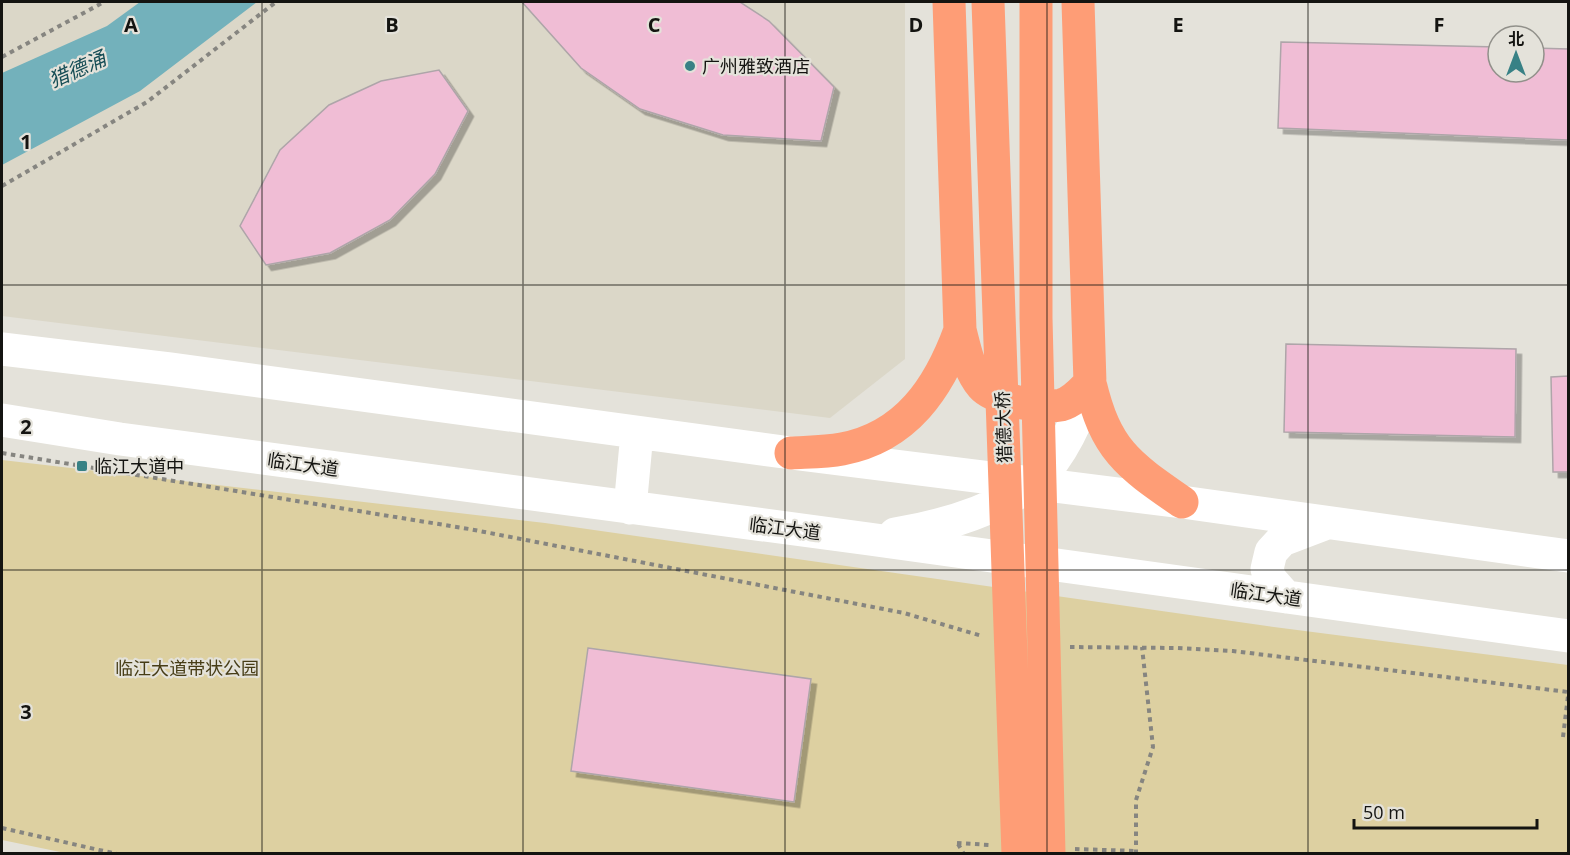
<svg xmlns="http://www.w3.org/2000/svg" width="1570" height="855" font-family="'Open Sans','Noto Sans SC',sans-serif">
  <style>
    .built { fill: #dbd7c8 }
    .green { fill: #ddd0a1 }
    .water { fill: #73b1bb }
    .building { fill: #f0bdd5; stroke: #aea5a9; stroke-width: 1.5; filter: url(#shadow) }
    .lines { fill: none; stroke-linecap: round; stroke-linejoin: round }
    .path { stroke: #868580; stroke-width: 4; stroke-dasharray: 4.5 4.5; stroke-linecap: butt }
    .secondary { stroke: #fff; stroke-width: 33 }
    .highway { stroke: #fe9d76; stroke-width: 33 }
    .grid { fill: none; stroke: #141411; stroke-width: 1.5; stroke-opacity: 0.55 }
    .poi-dot { fill: #388185; stroke: #e4e2da; stroke-width: 2 }
    .labels { text-anchor: middle; dominant-baseline: central; stroke-width: 4.5; stroke-linejoin: round; paint-order: stroke }
    .poi-label { font-size: 18px; fill: #141411; stroke: #e4e2da; text-anchor: start }
    .street-label { font-size: 18px; fill: #141411; stroke: #e4e2da }
    .park-label { font-size: 18px; fill: #473d16; stroke: #e4e2da }
    .water-label { font-size: 20px; font-style: italic; fill: #164d55; stroke: #e4e2da }
    .grid-label { font-size: 20px; text-anchor: middle; font-weight: bold; fill: #141411; stroke: #e4e2da; stroke-width: 4.5; stroke-linejoin: round; paint-order: stroke }
  </style>
  <defs>
    <filter id="shadow"><feDropShadow dx="5.5" dy="5.5" stdDeviation="0" flood-color="#0004"/></filter>
  </defs>
  <rect width="100%" height="100%" fill="#e4e2da"/>
  <!-- built -->
  <path class="built" d="M2,2H905V359L830,418L2,316Z"/>
  <!-- green -->
  <path class="green" d="M2,460L545,523L1267,626L1568,665V853L70,854L2,840Z"/>
  <!-- water -->
  <path class="water" d="M140,2H257L140,91L2,165V73L107,26Z"/>
  <!-- building -->
  <path class="building" d="M522,2H740L769,21L834,87L821,141L723,135L640,109L581,68Z
    M1281,42L1498,47V72H1534V48L1568,49V140L1278,128Z
    M439,70L468,111L435,174L390,220L330,253L266,265L240,226L280,150L329,105L381,81Z
    M1286,344L1516,349L1515,437L1284,432Z
    M1568,376V472H1553L1551,377Z
    M588,648L811,679L794,802L571,771Z"/>
  <g class="lines">
    <!-- path -->
    <path class="path" d="M2,57L104,2
      M2,186L147,102L276,2
      M2,453L469,529L904,613L982,636
      M1070,647L1177,648L1233,651L1568,692
      M1563,737L1568,696
      M2,828L117,854
      M957,843L990,845
      M958,844L964,854
      M1075,849L1136,851
      M1136,854V800L1153,747L1142,647"/>
    <!-- secondary -->
    <path class="secondary" d="M2,349L170,369L791,453L1182,502L1568,556
      M2,420L120,439L869,539L1568,636
      M630,508L637,433
      M895,534C938,527 978,516 1016,494C1022,491 1030,487 1035,482C1063,455 1078,419 1090,383
      M1286,597L1270,579L1267,569L1271,552L1282,540L1324,524"/>
    <!-- highway -->
    <path class="highway" d="M988,2L1018,854
      M1036,2V318L1049,854
      M1078,2L1090,383C1106,450 1127,464 1182,502
      M960,330C965,349 969,371 982,386C994,400 1043,409 1061,405C1073,402 1082,391 1090,383
      M791,453C808,452 826,452 842,449C906,437 939,388 960,330L949,2"/>
  </g>
  <!-- grid -->
  <path class="grid" d="M262,2V854M523,2V854M785,2V854M1047,2V854M1308,2V854M2,285H1568M2,570H1568"/>
  <!-- markers -->
  <g class="poi-dot">
    <circle cx="690" cy="66" r="6"/>
    <rect x="76" y="460" width="12" height="12" rx="3"/>
  </g>
  <g class="labels">
    <!-- poi labels -->
    <g class="poi-label">
      <text x="702" y="66">广州雅致酒店</text>
      <text x="94" y="466">临江大道中</text>
    </g>
    <!-- street labels -->
    <g class="street-label">
      <text transform="translate(1003 427) rotate(-92)">猎德大桥</text>
      <text transform="translate(303 464) rotate(8)">临江大道</text>
      <text transform="translate(785 528) rotate(7)">临江大道</text>
      <text transform="translate(1266 594) rotate(8)">临江大道</text>
    </g>
    <!-- park labels -->
    <g class="park-label">
      <text x="187" y="668">临江大道带状公园</text>
    </g>
    <!-- water labels -->
    <g class="water-label">
      <text transform="translate(77 69) rotate(-24)">猎德涌</text>
    </g>
  </g>
  <g class="grid-label">
    <text x="131" y="32">A</text>
    <text x="392" y="32">B</text>
    <text x="654" y="32">C</text>
    <text x="916" y="32">D</text>
    <text x="1178" y="32">E</text>
    <text x="1439" y="32">F</text>
    <text x="26" y="149">1</text>
    <text x="26" y="434">2</text>
    <text x="26" y="719">3</text>
  </g>
  <!-- border -->
  <rect width="1570" height="855" fill="none" stroke="#141411" stroke-width="6"/>
  <!-- north arrow -->
  <g transform="translate(1516 54)"><circle r="28" fill="#e4e2da" stroke="#91908a" stroke-width="1.5"/>
  <path d="M0-4.5L10 22L0 15L-10 22Z" fill="#388185"/>
  <text y="-9" font-size="16" font-weight="bold" text-anchor="middle" fill="#141411">北</text>
  </g>
  <!-- scale -->
  <path d="M1354 819v9h183v-9" fill="none" stroke="#141411" stroke-width="3"/>
  <text x="1363" y="819" font-size="18" fill="#141411" stroke="#e4e2da" stroke-width="4.5" paint-order="stroke">50 m</text>
</svg>
